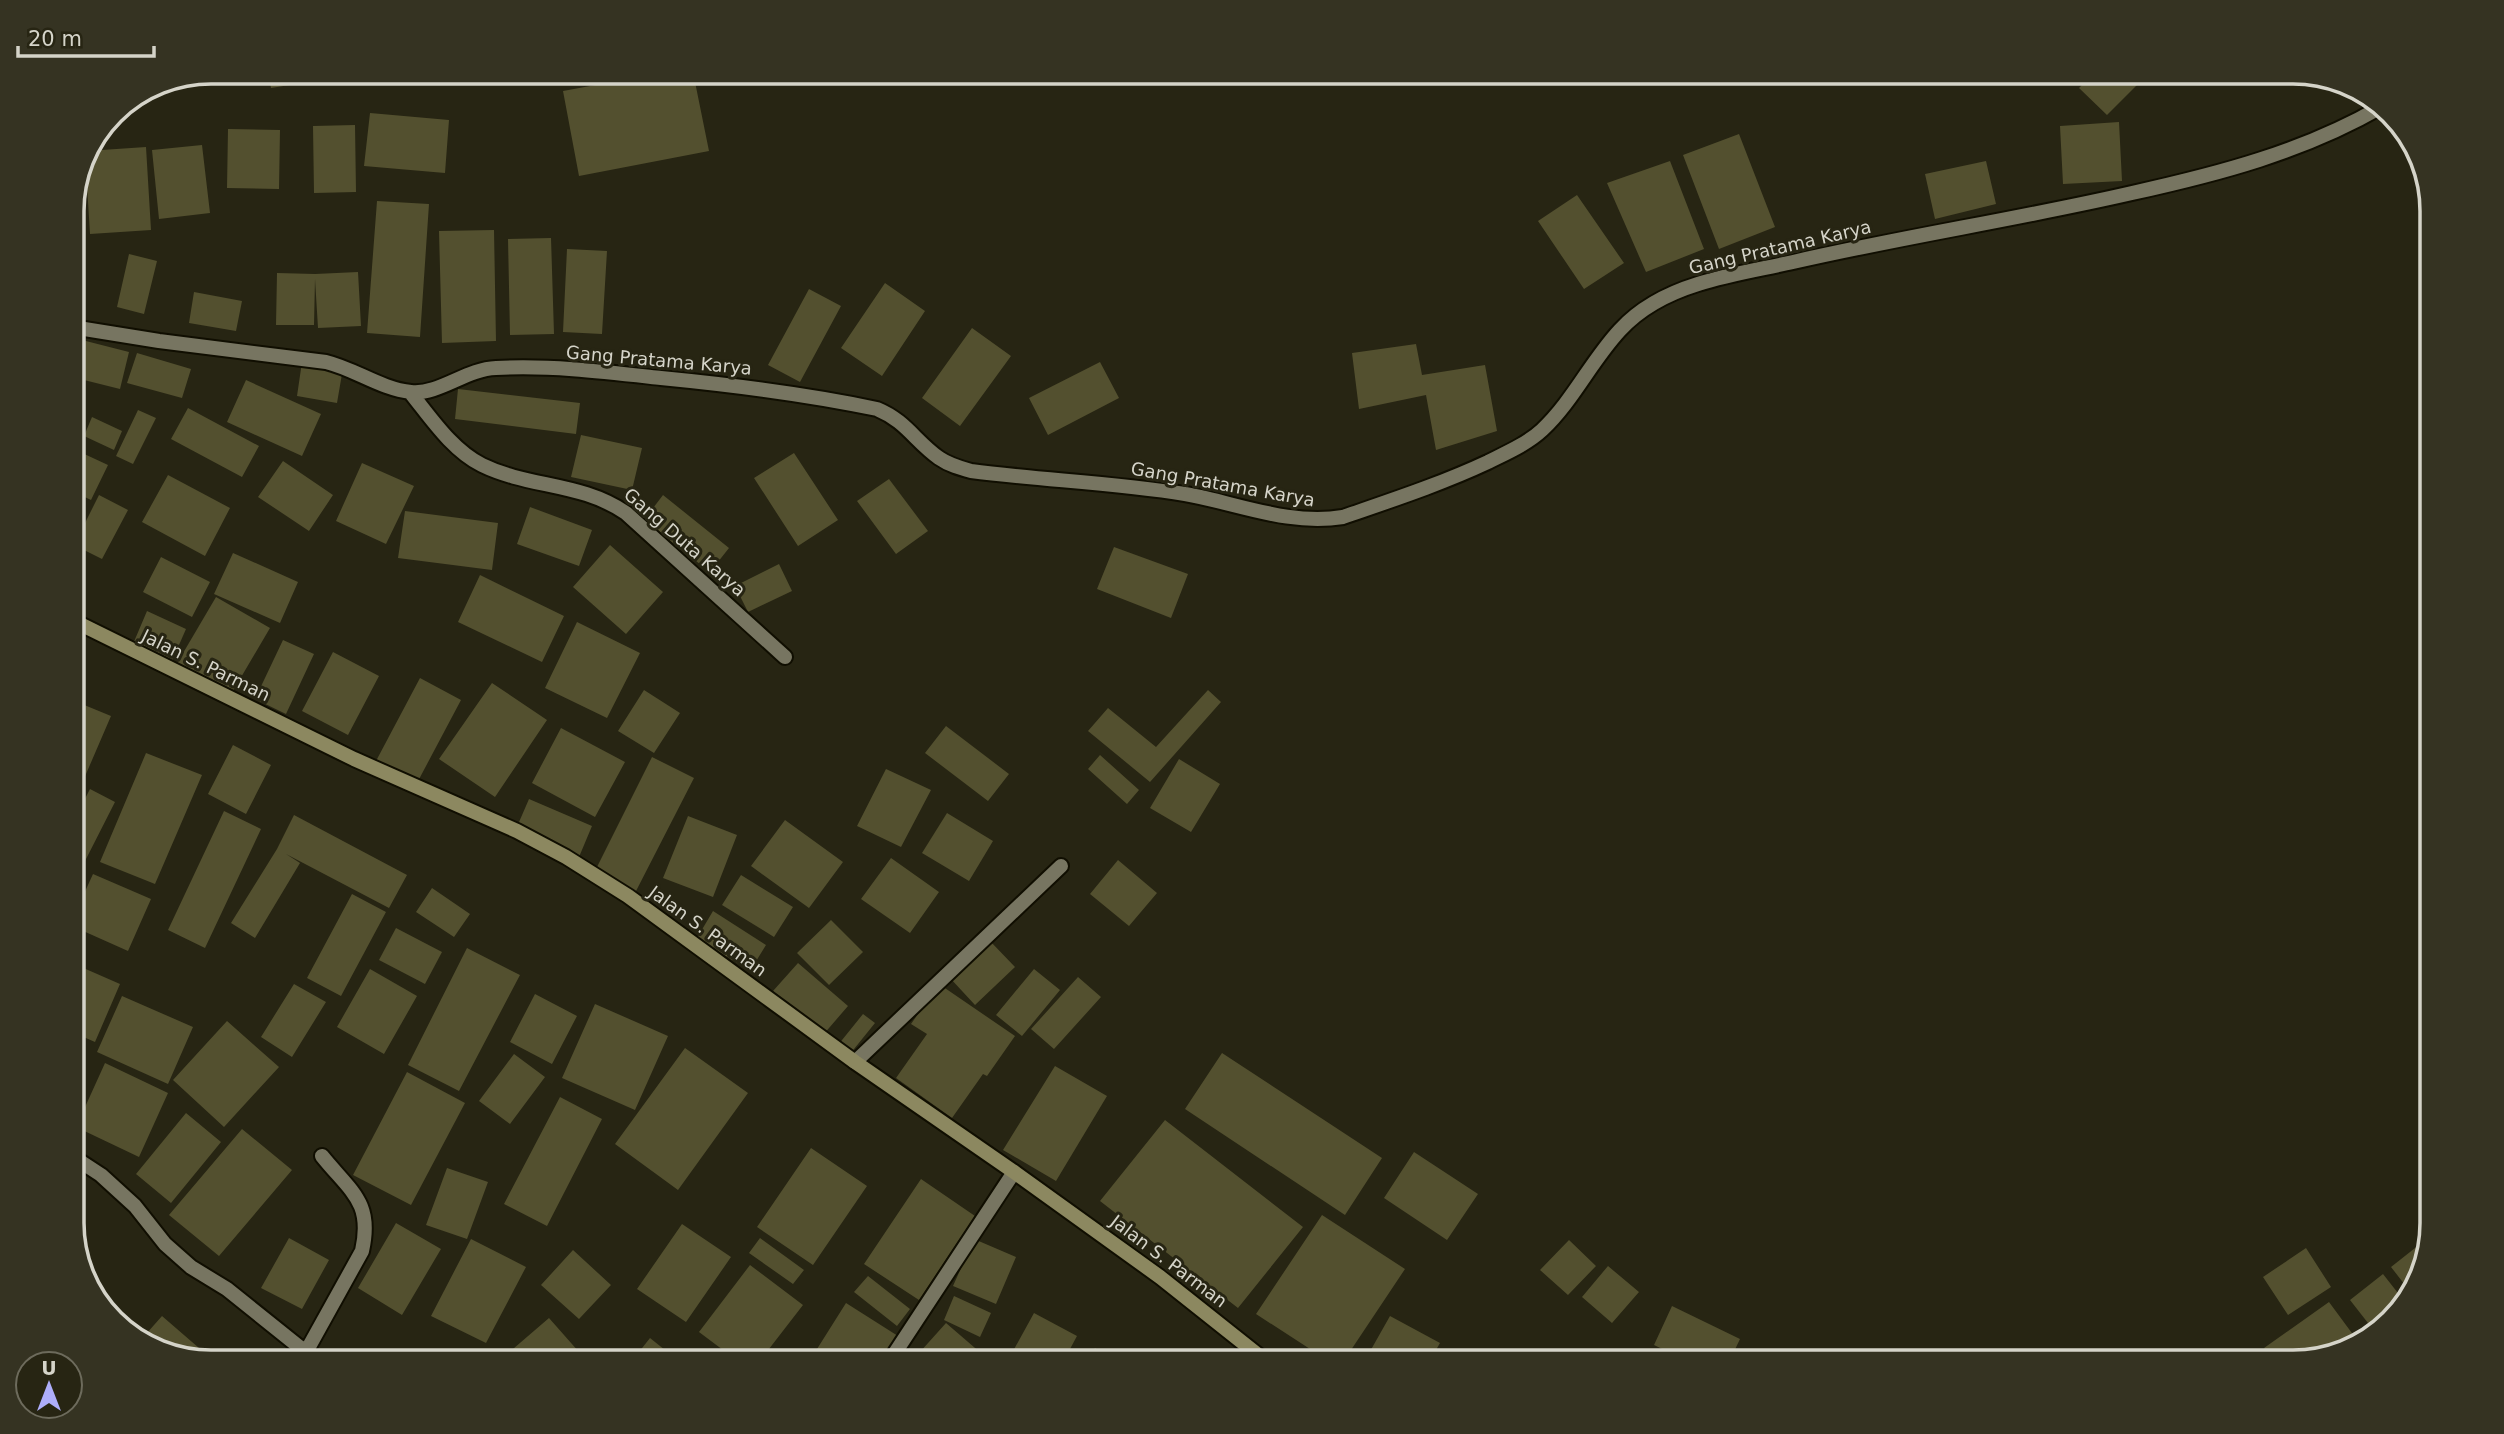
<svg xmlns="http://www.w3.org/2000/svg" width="2504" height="1434" font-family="'DejaVu Sans',sans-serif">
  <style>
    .building { fill: #53502f }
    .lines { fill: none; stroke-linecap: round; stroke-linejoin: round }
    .street-casing { stroke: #100e01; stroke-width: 18 }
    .secondary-casing { stroke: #100e01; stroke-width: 18 }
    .street { stroke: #777561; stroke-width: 14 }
    .secondary { stroke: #8c8860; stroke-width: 14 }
    .labels { text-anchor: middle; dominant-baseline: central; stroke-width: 6; stroke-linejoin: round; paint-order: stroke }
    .street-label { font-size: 18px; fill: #d5d4c9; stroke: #272513 }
    .rim { fill: none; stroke: #d5d4c9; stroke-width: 3.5 }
  </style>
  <rect width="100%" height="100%" fill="#272513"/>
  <!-- building -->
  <path class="building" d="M268,72H332L333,78L271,88Z
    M666,72H693L709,151L579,176L563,91Z
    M2095,72H2131L2141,81L2107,115L2079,88Z
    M2144,72H2163L2154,81Z
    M168,80L169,85L148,89L158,82Z
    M370,113L449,120L445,173L364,166Z
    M2119,122L2122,181L2063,184L2060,126Z
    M355,125L356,192L314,193L313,126Z
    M228,129L280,130L279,189L227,188Z
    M1739,134L1775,227L1719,249L1683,155Z
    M202,145L210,213L159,219L152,150Z
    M146,147L151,230L90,234L85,153L87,151Z
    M1670,161L1704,249L1646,272L1607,183Z
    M1986,161L1996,204L1935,219L1925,174Z
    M1577,195L1624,263L1584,289L1538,221Z
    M377,201L429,204L420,337L367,333Z
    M494,230L496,341L442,343L439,231Z
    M551,238L554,334L510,335L508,239Z
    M567,249L607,251L602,334L563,332Z
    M129,254L157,261L144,314L117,307Z
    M358,272L361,326L318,328L315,279L314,325H276L277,273L315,274Z
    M885,283L925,311L882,376L841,348Z
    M809,289L841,306L800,382L768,365Z
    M194,292L242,301L236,331L189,323Z
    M972,328L1011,356L960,426L922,398Z
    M78,339L129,352L120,389L72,377V362Z
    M1416,344L1422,375L1485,365L1497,431L1436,450L1426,395L1359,409L1352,353Z
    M137,353L191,369L182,398L127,383Z
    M302,362L343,368L337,403L297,396Z
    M1100,362L1119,398L1048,435L1029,398Z
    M246,380L321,414L302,456L227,422Z
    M458,389L580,403L576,434L455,419Z
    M72,407L85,413L72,439Z
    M188,408L259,446L242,477L171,439Z
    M138,410L156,418L133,464L116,456Z
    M92,417L122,431L114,450L84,436Z
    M581,435L642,448L632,490L571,477Z
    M80,452L108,465L91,500L72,491V469Z
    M794,453L838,520L798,546L754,478Z
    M283,461L333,495L309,531L258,497Z
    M362,463L414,486L386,544L336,521Z
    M168,475L230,508L205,556L142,522Z
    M889,479L928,531L896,554L857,501Z
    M99,495L128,510L102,559L74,545Z
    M663,495L729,548L710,572L644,520Z
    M530,507L592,530L579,566L517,544Z
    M405,511L498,523L492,570L398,558Z
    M610,545L663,592L626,634L573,587Z
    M1114,547L1188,574L1171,618L1097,589Z
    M233,553L298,582L280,623L214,594Z
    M161,557L210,582L192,617L143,592Z
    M779,564L792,591L748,612L735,586Z
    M480,575L564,616L542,662L458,622Z
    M216,597L270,628L230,696L176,665Z
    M147,611L186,629L172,661L133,644Z
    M577,622L640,653L607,718L545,688Z
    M283,640L314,654L286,714L255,699Z
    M333,652L379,676L348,735L302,711Z
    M420,678L461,700L417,783L376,761Z
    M492,683L547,720L495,797L439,759Z
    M644,690L680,713L654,753L618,731Z
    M1208,690L1221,702L1150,782L1088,731L1108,708L1156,747Z
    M77,702L111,716L80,788L72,785V713Z
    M946,726L1009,774L988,801L925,753Z
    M561,728L625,762L595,817L532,783Z
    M233,745L271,765L246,814L208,794Z
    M146,753L202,775L155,884L100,862Z
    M1100,755L1139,790L1127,804L1088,769Z
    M652,757L694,778L635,893L594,873Z
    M1179,759L1220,784L1191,832L1150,808Z
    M886,769L931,790L901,847L857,826Z
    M90,789L115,802L84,863L72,857V824Z
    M529,799L592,826L579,857L516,829Z
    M224,811L261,829L205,948L168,930Z
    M947,813L993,841L969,881L922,853Z
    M294,815L407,875L389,908L286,854L300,863L255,938L231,923L277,849Z
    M688,816L737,835L713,897L663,878Z
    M785,820L843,862L809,908L751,866Z
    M891,858L939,892L910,933L861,899Z
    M1118,860L1157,893L1129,926L1090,894Z
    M93,874L151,899L128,951L72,926V920Z
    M741,875L793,907L774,937L722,905Z
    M432,888L470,914L454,937L416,912Z
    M352,894L386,912L341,996L307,978Z
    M713,911L766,945L750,971L697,938Z
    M831,920L863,952L829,985L797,953Z
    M396,928L442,952L425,984L379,960Z
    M990,941L1015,967L975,1005L950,978Z
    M467,948L520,975L459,1091L408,1065Z
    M72,963L120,984L95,1042L72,1032Z
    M798,963L848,1006L823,1035L773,991Z
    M370,969L417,996L384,1054L337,1027Z
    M1034,969L1060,990L1022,1036L996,1015Z
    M1078,977L1101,997L1054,1049L1031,1029Z
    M294,984L326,1002L292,1057L261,1037Z
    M939,984L1015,1036L987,1076L983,1074L952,1118L896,1078L927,1034L911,1024Z
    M535,994L577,1016L552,1064L510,1042Z
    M122,996L193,1027L168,1084L97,1052Z
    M595,1004L668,1036L635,1110L562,1078Z
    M863,1014L875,1023L850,1054L838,1045Z
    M227,1021L279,1067L224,1127L173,1080Z
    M72,1044L79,1047L72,1064Z
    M685,1048L748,1093L678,1190L615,1144Z
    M1222,1053L1382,1158L1345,1215L1185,1109Z
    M514,1054L545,1077L510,1124L479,1101Z
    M105,1063L168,1093L139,1157L76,1127Z
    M1055,1066L1107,1096L1056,1181L1003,1150Z
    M407,1072L465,1103L411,1205L353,1175Z
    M560,1097L602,1119L547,1226L504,1204Z
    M186,1113L221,1142L171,1203L136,1174Z
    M1165,1120L1303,1227L1238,1308L1100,1201Z
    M242,1129L292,1170L219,1256L169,1215Z
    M811,1148L867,1186L813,1265L757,1227Z
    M1414,1152L1478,1194L1447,1240L1384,1198Z
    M447,1168L488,1182L467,1239L426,1225Z
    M921,1179L975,1216L919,1300L864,1264Z
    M1322,1215L1405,1269L1343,1362H1330L1256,1314Z
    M396,1223L441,1249L402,1315L358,1288Z
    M682,1224L731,1257L686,1322L637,1289Z
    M2429,1237L2414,1292L2412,1294L2391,1267Z
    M289,1238L329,1260L302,1309L261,1288Z
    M760,1238L804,1270L793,1284L749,1253Z
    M471,1239L526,1267L486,1343L431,1316Z
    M974,1239L1016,1257L996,1304L953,1286Z
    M1569,1240L1596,1266L1568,1295L1540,1270Z
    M2306,1248L2331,1287L2288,1315L2263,1277Z
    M573,1250L611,1285L579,1319L541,1285Z
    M750,1265L803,1305L759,1362H739L699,1332Z
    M1608,1266L1639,1292L1612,1323L1582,1297Z
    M2383,1274L2405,1302L2375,1332L2350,1300Z
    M868,1276L910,1309L897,1326L854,1292Z
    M954,1296L991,1313L980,1337L944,1320Z
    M2329,1302L2360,1344L2294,1362H2274L2264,1348Z
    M846,1303L898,1336L882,1362H838L817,1349Z
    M1672,1306L1740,1339L1729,1362H1689L1654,1345Z
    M1034,1313L1077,1336L1063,1362H1007Z
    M162,1316L214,1361L211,1362L142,1344L139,1342Z
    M1390,1316L1440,1343L1429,1362H1364Z
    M549,1318L579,1352L567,1362H513L506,1355Z
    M946,1323L989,1360L987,1362H911Z
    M650,1338L680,1362H631Z
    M1095,1348L1116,1362H1085Z"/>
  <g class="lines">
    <!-- street casing -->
    <g class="street-casing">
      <path id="street" d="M72,327L159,341L326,362C355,369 381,389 411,392C439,395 466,369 496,368C551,365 607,372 661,378C733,385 806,394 877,409C906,421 915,441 939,458C949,465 960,468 971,471C1042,480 1114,483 1185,494C1237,503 1289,526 1343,517C1392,500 1441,484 1488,462C1506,453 1527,444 1542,430C1573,401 1591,361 1620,330C1641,307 1669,293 1698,284C1729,274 1762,269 1793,262C1906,236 2019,219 2132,193C2218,174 2303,152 2381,107
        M410,392C431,418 452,450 482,465C529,488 581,482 626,513L785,657
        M855,1062L1061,866
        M72,1156L101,1175L135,1206L165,1244L191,1267L227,1289L318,1362
        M306,1352L362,1251C373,1202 351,1192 322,1156
        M889,1362L1014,1172"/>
    </g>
    <!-- secondary casing -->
    <g class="secondary-casing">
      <path id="secondary" d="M72,620L354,759L517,831L566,857L628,896L855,1062L1014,1172L1160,1277L1267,1362"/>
    </g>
    <!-- street -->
    <use href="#street" class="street"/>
    <!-- secondary -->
    <use href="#secondary" class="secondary"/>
  </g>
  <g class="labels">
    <!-- street labels -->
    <g class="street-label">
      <text transform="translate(1780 247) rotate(-13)">Gang Pratama Karya</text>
      <text transform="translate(659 360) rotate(5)">Gang Pratama Karya</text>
      <text transform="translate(1223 484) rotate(10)">Gang Pratama Karya</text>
      <text transform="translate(685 542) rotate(41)">Gang Duta Karya</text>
      <text transform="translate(206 665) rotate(26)">Jalan S. Parman</text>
      <text transform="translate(708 931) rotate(36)">Jalan S. Parman</text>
      <text transform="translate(1169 1261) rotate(37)">Jalan S. Parman</text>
    </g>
  </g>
  <!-- crop -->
  <path d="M0 0H2504V1434H0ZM211 84H2293A127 127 0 0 1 2420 211V1223A127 127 0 0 1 2293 1350H211A127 127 0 0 1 84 1223V211A127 127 0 0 1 211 84Z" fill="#353322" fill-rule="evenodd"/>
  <path class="rim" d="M211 84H2293A127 127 0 0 1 2420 211V1223A127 127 0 0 1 2293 1350H211A127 127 0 0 1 84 1223V211A127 127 0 0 1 211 84Z"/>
  <!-- north arrow -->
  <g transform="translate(49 1385)"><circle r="33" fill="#272513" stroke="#6d6b5c" stroke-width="2"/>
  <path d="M0-5L12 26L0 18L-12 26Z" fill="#aeaefb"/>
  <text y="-10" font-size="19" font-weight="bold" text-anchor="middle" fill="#d5d4c9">U</text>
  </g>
  <!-- scale -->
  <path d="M18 46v10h136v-10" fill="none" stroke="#d5d4c9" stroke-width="3.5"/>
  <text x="28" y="46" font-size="21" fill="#d5d4c9" stroke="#272513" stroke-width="5" paint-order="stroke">20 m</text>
</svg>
